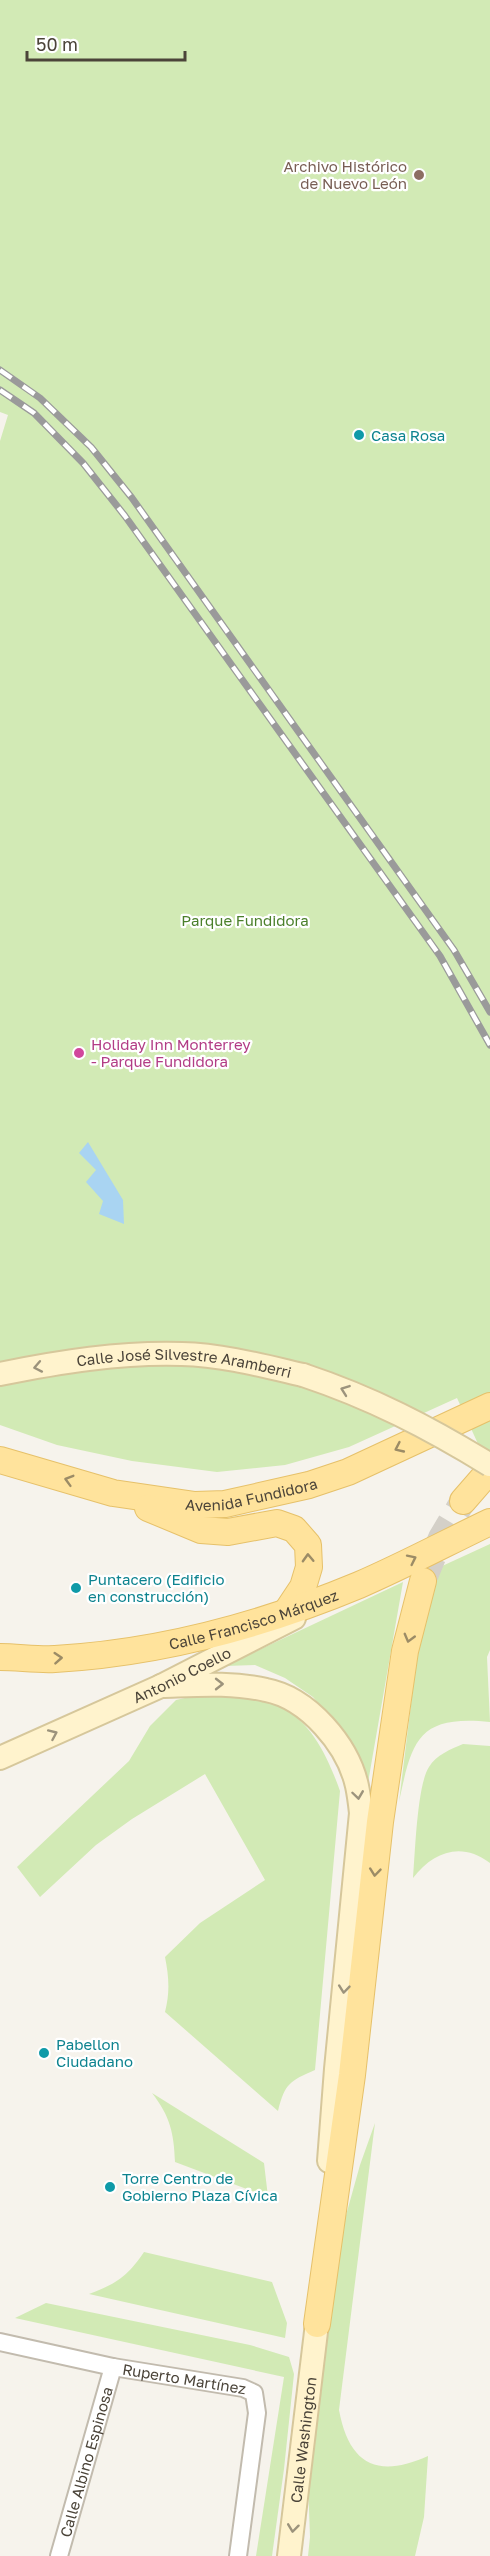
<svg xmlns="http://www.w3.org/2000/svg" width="490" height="2556" font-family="'Golos Text',sans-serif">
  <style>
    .green { fill: #d2eab5 }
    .water { fill: #a9d4f2 }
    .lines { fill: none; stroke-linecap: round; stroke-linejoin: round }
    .primary-tunnel { stroke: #d4d0c8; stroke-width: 26; stroke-dasharray: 26 13; stroke-linecap: butt }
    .street-casing { stroke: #c2bbae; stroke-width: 20 }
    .secondary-casing { stroke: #d6c79b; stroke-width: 26 }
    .primary-casing { stroke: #e6c16a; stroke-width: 28 }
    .street { stroke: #fff; stroke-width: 16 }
    .secondary { stroke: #fff3cd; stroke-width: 22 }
    .primary { stroke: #ffe39c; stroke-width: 26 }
    .rail-casing { stroke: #9a9a9a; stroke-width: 7 }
    .rail { stroke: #fff; stroke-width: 4.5; stroke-dasharray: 14; stroke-linecap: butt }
    .secondary-bridge-casing { stroke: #d6c79b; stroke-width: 26; stroke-linecap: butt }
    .secondary-bridge { stroke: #fff3cd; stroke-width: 22 }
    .oneway { stroke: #9c937c }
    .oneway2 { stroke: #9c8c66 }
    .education-dot { fill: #8d6e63; stroke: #fff; stroke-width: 2 }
    .culture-dot { fill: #0f9aa8; stroke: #fff; stroke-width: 2 }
    .hotel-dot { fill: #d1479c; stroke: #fff; stroke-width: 2 }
    .labels { text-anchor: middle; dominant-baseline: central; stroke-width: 4.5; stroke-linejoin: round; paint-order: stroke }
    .education-label { font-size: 15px; fill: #785e54; stroke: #fff; text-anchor: end }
    .culture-label { font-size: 15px; fill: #0d838f; stroke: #fff; text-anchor: start }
    .park-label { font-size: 15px; fill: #4a7f2a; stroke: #fff }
    .hotel-label { font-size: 15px; fill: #b23c85; stroke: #fff; text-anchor: start }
    .street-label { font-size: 15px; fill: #4b4439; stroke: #fff }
  </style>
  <rect width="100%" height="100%" fill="#f6f3ec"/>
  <!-- green -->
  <path class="green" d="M0,0H490V1470L457,1398L349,1447L285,1465L217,1472L132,1461L57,1445L0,1425V441L8,415L0,412Z
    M490,1544V1650L487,1657L490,1722C418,1715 412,1740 399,1802L419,1639L440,1567Z
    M403,1582L362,1817L337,1727L313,1697L285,1678L255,1665L225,1666Z
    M225,1689C242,1694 262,1698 279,1706C312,1721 329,1760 340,1791L315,2070C290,2081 285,2083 278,2111L165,2012C170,1993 169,1977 165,1957L200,1923L265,1880L205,1774L132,1819L96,1845L40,1897L17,1867L129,1761L150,1726L176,1700Z
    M463,1744L490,1746V1863C461,1841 433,1852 413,1878C415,1855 417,1785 429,1767C436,1755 451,1749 463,1744Z
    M152,2093L264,2163L268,2197L175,2162C174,2133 170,2116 152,2093Z
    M375,2123L339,2410C349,2464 377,2479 428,2456L424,2517L415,2556H308L310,2537L308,2481L343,2226L360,2165Z
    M144,2252L272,2282L287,2323L285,2338L89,2294C116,2284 128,2276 144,2252Z
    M46,2303L250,2345L289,2357L294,2374L284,2469L272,2556H256L284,2377L15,2318Z"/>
  <!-- water -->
  <path class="water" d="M88,1142L123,1200L124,1224L99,1214L103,1201L86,1182L96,1170L79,1153Z"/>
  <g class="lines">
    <!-- primary-tunnel -->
    <path class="primary-tunnel" d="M423,1581L441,1538L463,1501"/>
    <!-- street casing -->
    <g class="street-casing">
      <g id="street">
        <path id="s1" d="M0,2342L113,2367L243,2388L254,2393L257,2413L238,2556"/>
        <path id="s2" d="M59,2556L113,2367"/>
      </g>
    </g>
    <!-- secondary casing -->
    <g class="secondary-casing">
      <g id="secondary">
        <path id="s3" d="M0,1374C59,1362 121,1352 182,1354C223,1355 264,1366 303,1375"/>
        <path d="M161,1686C196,1685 231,1682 266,1690C308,1698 348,1745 357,1786C359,1795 360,1804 361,1813L336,2069L329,2161"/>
        <path id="s4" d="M0,1758L161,1686L294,1618"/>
        <path id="s5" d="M289,2556L319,2307"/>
      </g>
    </g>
    <!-- primary casing -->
    <g class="primary-casing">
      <g id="primary">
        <path id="s6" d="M0,1460L113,1493L195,1505L225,1504L309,1485L348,1472L490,1406"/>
        <path d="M463,1501L490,1470"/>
        <path d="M148,1508L201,1530L228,1532L277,1523L294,1529L308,1545L309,1567L303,1587L287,1611"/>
        <path id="s7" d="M0,1657C18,1657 37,1660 55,1659C158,1653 263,1625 359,1585C403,1566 446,1543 490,1522"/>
        <path d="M317,2324L352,2075L380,1822L405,1651L423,1581"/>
      </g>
    </g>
    <!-- street -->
    <use href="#street" class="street"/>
    <!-- secondary -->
    <use href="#secondary" class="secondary"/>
    <!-- primary -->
    <use href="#primary" class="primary"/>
    <!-- rail casing -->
    <g class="rail-casing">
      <path id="rail" d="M0,370L40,398L91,447L132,498L454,950L490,1012
        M0,390L34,413L83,463L125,516L440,956L490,1045"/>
    </g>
    <!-- rail -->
    <use href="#rail" class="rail"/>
    <!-- secondary-bridge casing -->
    <g class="secondary-bridge-casing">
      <path id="secondary-bridge" d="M303,1375C372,1398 428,1427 490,1465"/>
    </g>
    <!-- secondary-bridge -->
    <use href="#secondary-bridge" class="secondary-bridge"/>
  </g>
  <!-- one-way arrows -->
  <defs><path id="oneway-chevron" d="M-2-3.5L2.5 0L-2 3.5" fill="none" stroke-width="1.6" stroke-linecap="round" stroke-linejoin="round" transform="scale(1.5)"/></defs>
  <g class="oneway">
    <use href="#oneway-chevron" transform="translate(38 1367) rotate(169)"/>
    <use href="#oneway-chevron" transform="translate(345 1390) rotate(-160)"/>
    <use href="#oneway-chevron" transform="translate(219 1684)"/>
    <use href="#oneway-chevron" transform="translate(53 1734) rotate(-24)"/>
    <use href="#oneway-chevron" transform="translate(358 1795) rotate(82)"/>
    <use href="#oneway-chevron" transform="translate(344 1989) rotate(96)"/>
    <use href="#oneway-chevron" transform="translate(293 2528) rotate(97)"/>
  </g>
  <g class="oneway2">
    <use href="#oneway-chevron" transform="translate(399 1448) rotate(155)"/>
    <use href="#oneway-chevron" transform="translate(69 1480) rotate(-164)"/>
    <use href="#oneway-chevron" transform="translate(308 1558) rotate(-92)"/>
    <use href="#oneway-chevron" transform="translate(412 1559) rotate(-26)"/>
    <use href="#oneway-chevron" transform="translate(409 1638) rotate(105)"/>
    <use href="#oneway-chevron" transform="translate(58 1658) rotate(-4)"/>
    <use href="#oneway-chevron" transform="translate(375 1872) rotate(96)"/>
  </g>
  <!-- markers -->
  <circle class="education-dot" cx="419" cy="175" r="6"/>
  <g class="culture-dot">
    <circle cx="359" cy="435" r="6"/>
    <circle cx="76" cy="1588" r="6"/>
    <circle cx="44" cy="2053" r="6"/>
    <circle cx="110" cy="2187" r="6"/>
  </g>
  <circle class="hotel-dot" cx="79" cy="1053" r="6"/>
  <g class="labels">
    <!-- education labels -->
    <g class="education-label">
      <text x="407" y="166">Archivo Histórico<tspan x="407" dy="17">de Nuevo León</tspan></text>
    </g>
    <!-- culture labels -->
    <g class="culture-label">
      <text x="371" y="435">Casa Rosa</text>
      <text x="88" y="1579">Puntacero (Edificio<tspan x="88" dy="17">en construcción)</tspan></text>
      <text x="56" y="2044">Pabellon<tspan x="56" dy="17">Ciudadano</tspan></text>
      <text x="122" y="2178">Torre Centro de<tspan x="122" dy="17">Gobierno Plaza Cívica</tspan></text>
    </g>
    <!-- park labels -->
    <g class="park-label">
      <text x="245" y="920">Parque Fundidora</text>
    </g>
    <!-- hotel labels -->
    <g class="hotel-label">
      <text x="91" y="1044">Holiday Inn Monterrey<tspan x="91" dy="17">- Parque Fundidora</tspan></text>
    </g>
    <!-- street labels -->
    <g class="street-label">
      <text stroke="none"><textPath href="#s3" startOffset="186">Calle José Silvestre Aramberri</textPath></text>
      <text stroke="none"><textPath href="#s6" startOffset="258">Avenida Fundidora</textPath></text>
      <text stroke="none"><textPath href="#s7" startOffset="258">Calle Francisco Márquez</textPath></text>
      <text stroke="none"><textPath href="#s4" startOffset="200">Antonio Coello</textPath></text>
      <text stroke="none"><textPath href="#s1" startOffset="188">Ruperto Martínez</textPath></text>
      <text stroke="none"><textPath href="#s5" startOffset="117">Calle Washington</textPath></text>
      <text stroke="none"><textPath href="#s2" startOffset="98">Calle Albino Espinosa</textPath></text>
    </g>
  </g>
  <!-- scale -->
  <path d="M27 51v9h158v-9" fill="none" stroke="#4b4439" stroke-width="3"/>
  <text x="36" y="51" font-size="18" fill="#4b4439" stroke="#ffffff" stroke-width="4.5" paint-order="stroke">50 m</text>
</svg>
